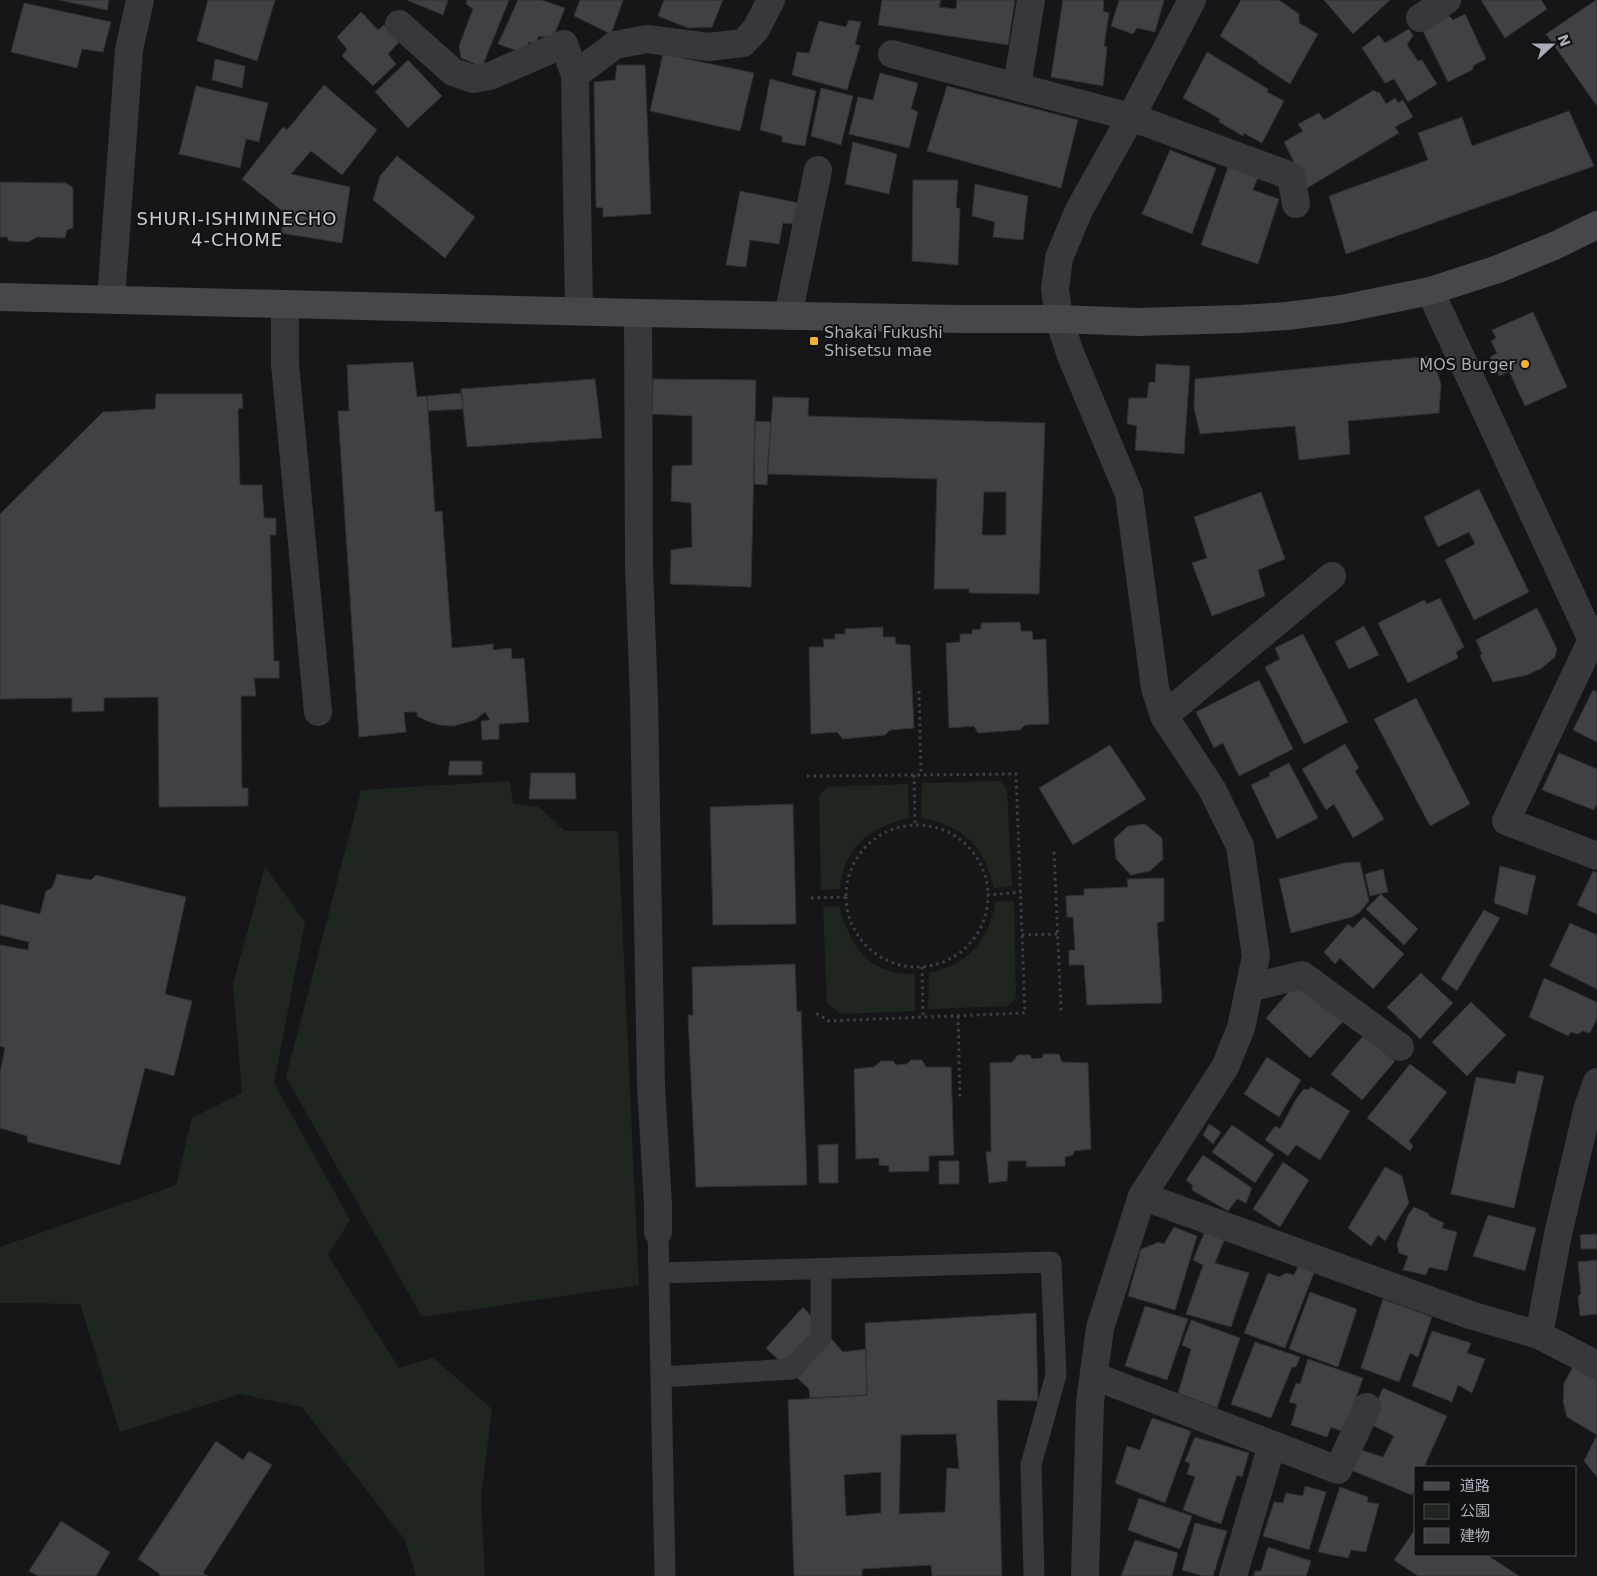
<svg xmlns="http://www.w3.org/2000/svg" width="1597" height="1576" font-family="'DejaVu Sans','Noto Sans JP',sans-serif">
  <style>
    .green { fill: #1e261f }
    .building { fill: #404145; stroke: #303034; fill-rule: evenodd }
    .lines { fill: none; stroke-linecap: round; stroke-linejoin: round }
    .path { stroke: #3d3f44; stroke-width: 3; stroke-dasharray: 2.5 4; stroke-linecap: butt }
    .lane { stroke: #37383d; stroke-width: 21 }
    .street { stroke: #37383d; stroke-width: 28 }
    .secondary { stroke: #45474d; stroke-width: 28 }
    .poi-dot { fill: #f2b134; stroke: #111113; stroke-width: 2 }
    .labels { text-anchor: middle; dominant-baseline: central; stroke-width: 4; stroke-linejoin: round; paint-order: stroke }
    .poi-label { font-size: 16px; fill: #a8adb8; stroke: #111113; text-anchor: start }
    .neighbourhood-label { font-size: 18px; letter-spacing: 1px; fill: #c9ccd4; stroke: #111113 }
  </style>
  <rect width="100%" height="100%" fill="#161618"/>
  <!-- green -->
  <path class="green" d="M510,781L513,804L539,807L565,831H618L639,1285L422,1317L286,1077L361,790Z
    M1000,781L1007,789L1012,886L994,888C983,845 965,826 921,818L922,783Z
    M908,784L909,818C869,827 844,847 840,889L821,890L819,795L828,787Z
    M265,867L305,922L274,1083L350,1220L328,1255L399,1368L433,1358L492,1409L481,1499L485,1576H416L405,1540L302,1407L240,1394L120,1432L80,1304L0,1303V1247L176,1185L192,1118L242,1093L233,984Z
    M1014,901L1016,998L1008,1006L928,1009L929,973C966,966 990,940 995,902Z
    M839,906C850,945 869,976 915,974V1011L841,1014L827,1003L823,907Z"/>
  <!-- building -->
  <path class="building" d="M59,0H109L107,10Z
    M208,0H275L257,61L197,41Z
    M407,0H448L443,15Z
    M467,0H509L482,67L461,58L459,46L473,9L466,4Z
    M518,0H541L565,8L553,38L539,36L535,44L529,42L523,53L498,44Z
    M580,0H623L611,34L574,16Z
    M664,0H723L712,27L688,28L658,16Z
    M882,0H941L939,7L956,9L957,0H1015L1008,45L878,25Z
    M1063,0H1104L1103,11L1109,13L1104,46L1107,47L1103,86L1051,77Z
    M1119,0H1164L1155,32L1137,28L1133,34L1111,26Z
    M1241,0H1279L1299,14V23L1318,34L1290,84L1258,63L1257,61L1220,36Z
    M1324,0H1390L1353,34Z
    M1481,0H1541L1547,9L1505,38Z
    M1596,0H1597V106L1546,34Z
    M24,3L111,22L103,52L82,49L77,68L11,52Z
    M361,12L378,30L384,25L399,42L388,54L396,64L373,86L342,56L347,49L337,37Z
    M1465,14L1486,59L1474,65L1472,70L1448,82L1421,27L1449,16L1453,20Z
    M849,20L861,22L855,44L860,46L847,90L792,75L797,52L809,53L819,21L846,27Z
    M1409,29L1413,35L1407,45L1418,61L1422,60L1437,84L1408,102L1394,79L1385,83L1362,48L1379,35L1385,43Z
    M1207,52L1268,89L1267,92L1284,101L1262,143L1244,133L1243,136L1219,122L1220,119L1183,98Z
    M663,54L754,73L740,131L650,111Z
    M215,59L245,66L242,88L212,80Z
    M408,60L442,96L408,128L375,92Z
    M617,65H645L651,214L603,217V208L596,207L594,82L615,80Z
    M880,73L918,83L911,109L918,112L909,148L849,134L858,97L873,100Z
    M770,79L816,91L805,146L782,142V136L760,130Z
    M324,85L377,130L342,175L311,151L291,174L350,187L342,243L281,233L285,213L242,179L283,127L287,130Z
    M196,86L268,103L259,142L246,139L240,168L179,154Z
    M947,86L1078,120L1061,188L927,151Z
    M821,88L853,96L841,145L811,136Z
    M1374,90L1377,93L1379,92L1386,104L1395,98L1398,103L1403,100L1413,117L1395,127L1399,133L1307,188L1284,142L1303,131L1298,124L1319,113L1324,120Z
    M1569,111L1594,166L1346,254L1329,196L1428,160L1418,133L1462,117L1472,146Z
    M853,142L897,154L889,194L845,184Z
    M1170,150L1216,168L1192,234L1142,214Z
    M397,156L475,217L445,258L373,200L380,176Z
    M1228,167L1258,177L1253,190L1279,199L1258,264L1201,245Z
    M913,180H958L956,207L960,209L958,265L912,261Z
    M0,182L66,183L73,188V228L67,230L65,238L37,237L28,242L9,241L7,237H0Z
    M975,184L1028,196L1023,240L993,237L995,222L972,216Z
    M740,191L799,203L793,224L783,223L779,244L750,240L746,267L726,265Z
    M1533,312L1567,387L1525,406L1509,371L1499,376L1490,357L1497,353L1491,341L1496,338L1492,330Z
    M1432,356L1441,384L1439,413L1348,421L1350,454L1299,460L1295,426L1200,434L1194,408L1195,379Z
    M413,362L417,397L427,396L435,512L442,511L452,648L493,644V650L511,648L512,659L524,658L529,722L499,724V739L482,740L481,721L490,720L485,712L475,720L454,726L440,725L427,721L417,716V712H404L406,732L359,737L338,411H349L347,365Z
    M1156,364L1190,366L1184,454L1135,450L1137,426L1127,424L1129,398H1147L1149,382H1155Z
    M595,379L602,438L467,447L461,389Z
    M653,379L756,380L751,587L670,584L671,550L692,547L691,503L671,501L672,466L692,465V416L652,414Z
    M462,393L463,409L428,411L427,396Z
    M156,394H242L243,408L238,409L240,485H262L264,518H276V535H270L274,661H279V678H254L256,696H241L242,788H248V806L159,807L158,697L104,698V711L72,712V698L0,699V514L103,412L155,409Z
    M773,397L809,398L808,416L1045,423L1039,594L969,593V589H934L937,479L767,474ZM984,492H1006V535H982Z
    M755,421L771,422L767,485L754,484Z
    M1479,489L1529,592L1474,620L1445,560L1475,544L1469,532L1438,547L1424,517Z
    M1261,492L1285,559L1258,570L1265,596L1212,616L1192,563L1207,558L1194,517Z
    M1440,598L1464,647L1456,652L1458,658L1408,683L1378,623L1424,600L1427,604Z
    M1537,608L1557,649L1555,657L1542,668L1527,675L1493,682L1480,656L1482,654L1476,640Z
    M1020,622L1021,631H1032L1033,640L1046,639L1049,724L1025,725L1020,730L978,733L974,726L949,728L946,643L960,642V634H972V630L981,629V623Z
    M1364,626L1379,655L1349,669L1335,642Z
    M883,627V637H895L896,644L910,645L914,728L890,730L885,735L843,739L837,732L811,734L809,647H824L823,639H835V634H845V629Z
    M1303,634L1348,722L1304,744L1265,667L1280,659L1275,648Z
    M1259,680L1293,749L1239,776L1223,743L1214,748L1196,712Z
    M1593,690L1597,692V742L1573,730Z
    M1416,698L1470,804L1430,826L1374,719Z
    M1345,744L1359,768L1355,771L1384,819L1353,838L1334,804L1326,810L1302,769Z
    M1110,745L1146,799L1073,845L1039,788Z
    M1559,753L1597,769V804L1594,810L1542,790Z
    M450,761H482V775H448Z
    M1289,763L1318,818L1277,839L1251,785L1270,776L1269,773Z
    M531,773H575L576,799H529Z
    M793,804L796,924L713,925L710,807Z
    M1145,824L1162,838L1163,859L1150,871L1131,875L1116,859L1114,839L1128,826Z
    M1360,862L1369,901L1359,913L1352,917L1291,933L1279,879L1344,863Z
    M1500,866L1536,876L1527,915L1494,903Z
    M1383,869L1388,892L1370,896L1365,874Z
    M1593,871L1597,873V914L1577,905Z
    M57,874L91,880L96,875L186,897L165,994L192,1001L174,1076L145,1068L120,1165L28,1142L27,1136L0,1128V1073L5,1048L0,1046V945L28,950L29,942L0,935V904L40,914L46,891L52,888Z
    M1164,878V921L1157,923L1162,1003L1087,1005L1084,965H1069V950H1075L1073,917H1067L1066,896L1084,895V889L1128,887L1127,879Z
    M1381,894L1418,929L1404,945L1366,909Z
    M1484,910L1500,918L1457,991L1441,979Z
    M1364,917L1404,954L1373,989L1340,958L1335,964L1324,952L1348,924L1353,928Z
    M1570,923L1597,935V989L1550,966Z
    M795,964L797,1012L801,1011L807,1185L696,1187L688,1015H693L692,967Z
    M1421,973L1453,1003L1420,1039L1387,1007Z
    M1544,978L1597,1002V1018L1590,1033L1583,1031L1578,1034L1571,1032L1568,1036L1529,1017Z
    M1298,981L1345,1019L1310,1058L1266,1018Z
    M1471,1002L1506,1035L1467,1076L1432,1042Z
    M1363,1036L1395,1061L1362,1100L1331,1074Z
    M1044,1054H1059L1062,1062L1088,1063L1091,1149L1074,1151L1073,1155L1065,1157V1166L1026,1167L1027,1161H1008L1007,1181L989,1183L986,1152H991L990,1063L1012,1062L1018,1055H1030L1032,1059L1042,1058Z
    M1267,1057L1301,1080L1279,1117L1244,1094Z
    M911,1060H922L926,1067H951L954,1155L929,1156V1171L889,1172V1166L879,1165V1158L856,1159L854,1069L874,1067L881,1061H893L896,1065L907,1064Z
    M1410,1064L1447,1092L1409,1141L1413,1146L1410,1151L1367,1118Z
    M1518,1071L1544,1076L1514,1208L1451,1194L1476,1077L1515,1084Z
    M1311,1087L1350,1111L1320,1160L1296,1145L1288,1156L1265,1140L1275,1126L1280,1129L1296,1099L1304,1089L1308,1090Z
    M1209,1124L1221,1132L1213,1144L1203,1135Z
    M1232,1125L1274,1154L1255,1183L1212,1152Z
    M838,1144V1183H819L818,1145Z
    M1203,1155L1252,1188L1246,1203L1237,1199L1228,1211L1192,1190L1193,1186L1186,1180Z
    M939,1161H959V1184H939Z
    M1283,1162L1309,1180L1280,1227L1253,1209Z
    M1385,1167L1402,1176L1409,1203L1385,1241L1378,1235L1371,1246L1348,1228Z
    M1414,1207L1428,1213L1429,1216L1444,1223L1442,1228L1457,1232L1447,1271L1429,1267L1426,1275L1403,1270L1408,1256L1399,1253L1397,1244L1408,1215Z
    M1488,1215L1536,1228L1525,1271L1473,1256Z
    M1174,1227L1197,1236L1175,1310L1128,1296L1141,1249L1155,1244L1157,1242L1164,1244Z
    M1205,1231L1225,1238L1215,1263L1249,1273L1231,1327L1186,1314L1203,1265L1193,1260Z
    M1597,1234V1249H1581L1580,1235Z
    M1597,1260V1314L1580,1316L1578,1296L1581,1294L1578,1262Z
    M1299,1265L1315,1270L1285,1348L1244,1333L1268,1273L1279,1277L1286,1273L1294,1275Z
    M1310,1292L1357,1309L1338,1367L1289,1349Z
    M1383,1299L1432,1317L1418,1357L1410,1353L1399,1382L1361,1368Z
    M1145,1306L1188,1319L1167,1380L1125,1366Z
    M803,1307L843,1352L866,1349L867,1395L810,1398L809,1389L766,1348Z
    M1036,1313L1038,1401L997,1400L1002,1576H932L931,1565L862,1569V1576H794L788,1400L867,1395L865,1323ZM956,1434L959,1469L947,1468L945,1512L899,1514L901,1435ZM881,1472V1513L846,1516L844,1475Z
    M1191,1320L1240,1338L1217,1408L1178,1393L1191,1349L1182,1345Z
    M1432,1331L1471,1343L1467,1353L1485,1359L1472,1393L1458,1385L1452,1402L1412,1386Z
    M1255,1342L1300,1357L1296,1367H1292L1271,1418L1231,1404Z
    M1308,1359L1363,1378L1344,1432L1331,1427L1327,1437L1291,1425L1297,1404L1289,1402L1296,1383L1300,1384Z
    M1574,1365L1597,1380V1477L1584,1461L1597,1435L1567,1417L1563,1402L1564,1383Z
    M1383,1388L1447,1416L1424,1467H1416V1486L1412,1495L1351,1470L1357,1449L1383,1457L1394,1436L1368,1423Z
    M1152,1418L1191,1431L1165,1503L1115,1483L1127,1446L1140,1450Z
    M1195,1437L1249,1453L1242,1477L1237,1475L1221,1524L1183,1510L1195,1477L1187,1474L1190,1464L1185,1461Z
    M216,1441L243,1460L249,1451L272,1465L203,1573L208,1576H159L160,1574L138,1559Z
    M1305,1486L1326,1492L1309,1550L1263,1536L1274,1502L1283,1503L1286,1493L1303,1496Z
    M1340,1487L1368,1497L1367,1502L1379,1504L1366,1552L1351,1550L1348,1558L1318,1552Z
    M1139,1498L1192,1516L1180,1549L1128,1530Z
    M61,1521L110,1552L96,1576H38L29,1571Z
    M1195,1523L1227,1531L1213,1576H1203L1182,1570Z
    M1416,1528V1555H1487L1519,1576H1418L1394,1560Z
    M1135,1540L1178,1553L1172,1576H1121Z
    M1268,1547L1311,1561L1306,1576H1253L1255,1571H1261Z"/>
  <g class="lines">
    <!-- path -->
    <path class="path" d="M919,691L921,775
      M914,775L915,825
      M807,776L1016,774L1025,1013L829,1021L814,1012
      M846 896a71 71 0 1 1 142 0a71 71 0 1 1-142 0Z
      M1054,852L1061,1011
      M987,895L1021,892
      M811,898L845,897
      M1022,935L1057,934
      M922,967L923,1017
      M958,1016L960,1098"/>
    <!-- lane -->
    <path class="lane" d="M658,1232L665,1576
      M660,1273L1051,1262L1056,1375L1031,1465L1034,1576
      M662,1377L792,1369L821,1337V1269"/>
    <!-- street -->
    <path class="street" d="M1420,18L1447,0
      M399,24L453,72L473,79L490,76L564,44L575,75
      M892,54L1131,117L1291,176L1296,204
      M1017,86L1031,0
      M1430,291L1592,640
      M111,299L129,50L140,0
      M285,304V364L318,712
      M579,311L575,75L615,45L647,39L709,47L743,43L756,29L771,0
      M638,313L639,566L644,700L651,1085L658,1205V1232
      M788,316L818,170
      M1597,629L1506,821L1597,856
      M1164,716L1332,576
      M1249,988L1302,975L1400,1047
      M1142,1196L1470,1315L1539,1335L1597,1365
      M1539,1335L1558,1234L1588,1107L1597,1082
      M1094,1376L1338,1470L1367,1407
      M1085,1576L1090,1402L1100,1328L1142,1196L1225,1067L1241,1028L1256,956L1240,846L1212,789L1164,716L1155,688L1129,494L1070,353L1059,319L1055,289L1059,258L1079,210L1131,117L1192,0
      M1233,1576L1272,1445"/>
    <!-- secondary -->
    <path class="secondary" d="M0,297L638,313L958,319H1059L1137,322L1240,319L1287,316L1342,309L1430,291L1498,269L1554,246L1597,225"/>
  </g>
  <!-- markers -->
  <g class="poi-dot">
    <rect x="809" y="336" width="10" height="10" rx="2.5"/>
    <circle cx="1525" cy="364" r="5"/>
  </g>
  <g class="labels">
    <!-- poi labels -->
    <g class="poi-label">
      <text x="824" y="332">Shakai Fukushi<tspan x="824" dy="18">Shisetsu mae</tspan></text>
      <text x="1515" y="364" text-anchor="end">MOS Burger</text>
    </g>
    <!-- neighbourhood labels -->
    <g class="neighbourhood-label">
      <text x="237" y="218">SHURI-ISHIMINECHO<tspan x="237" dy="21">4-CHOME</tspan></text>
    </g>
  </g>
  <!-- legend -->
  <rect x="1414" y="1466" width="162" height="90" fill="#111113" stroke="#4d4f55"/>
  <rect x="1424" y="1482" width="25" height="8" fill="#45474d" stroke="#4d4f55"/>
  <text x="1460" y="1491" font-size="15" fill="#a8adb8">道路</text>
  <rect x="1424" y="1504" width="25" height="15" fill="#1e261f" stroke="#4d4f55"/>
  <text x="1460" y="1516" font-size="15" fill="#a8adb8">公園</text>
  <rect x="1424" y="1528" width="25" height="15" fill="#404145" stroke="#4d4f55"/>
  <text x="1460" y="1541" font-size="15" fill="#a8adb8">建物</text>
  <!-- north arrow -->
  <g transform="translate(1552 45) rotate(69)" stroke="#111113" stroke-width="4" paint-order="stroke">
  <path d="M0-4L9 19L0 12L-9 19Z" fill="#a8adb8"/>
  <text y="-8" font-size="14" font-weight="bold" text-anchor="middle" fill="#a8adb8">N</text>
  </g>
</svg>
